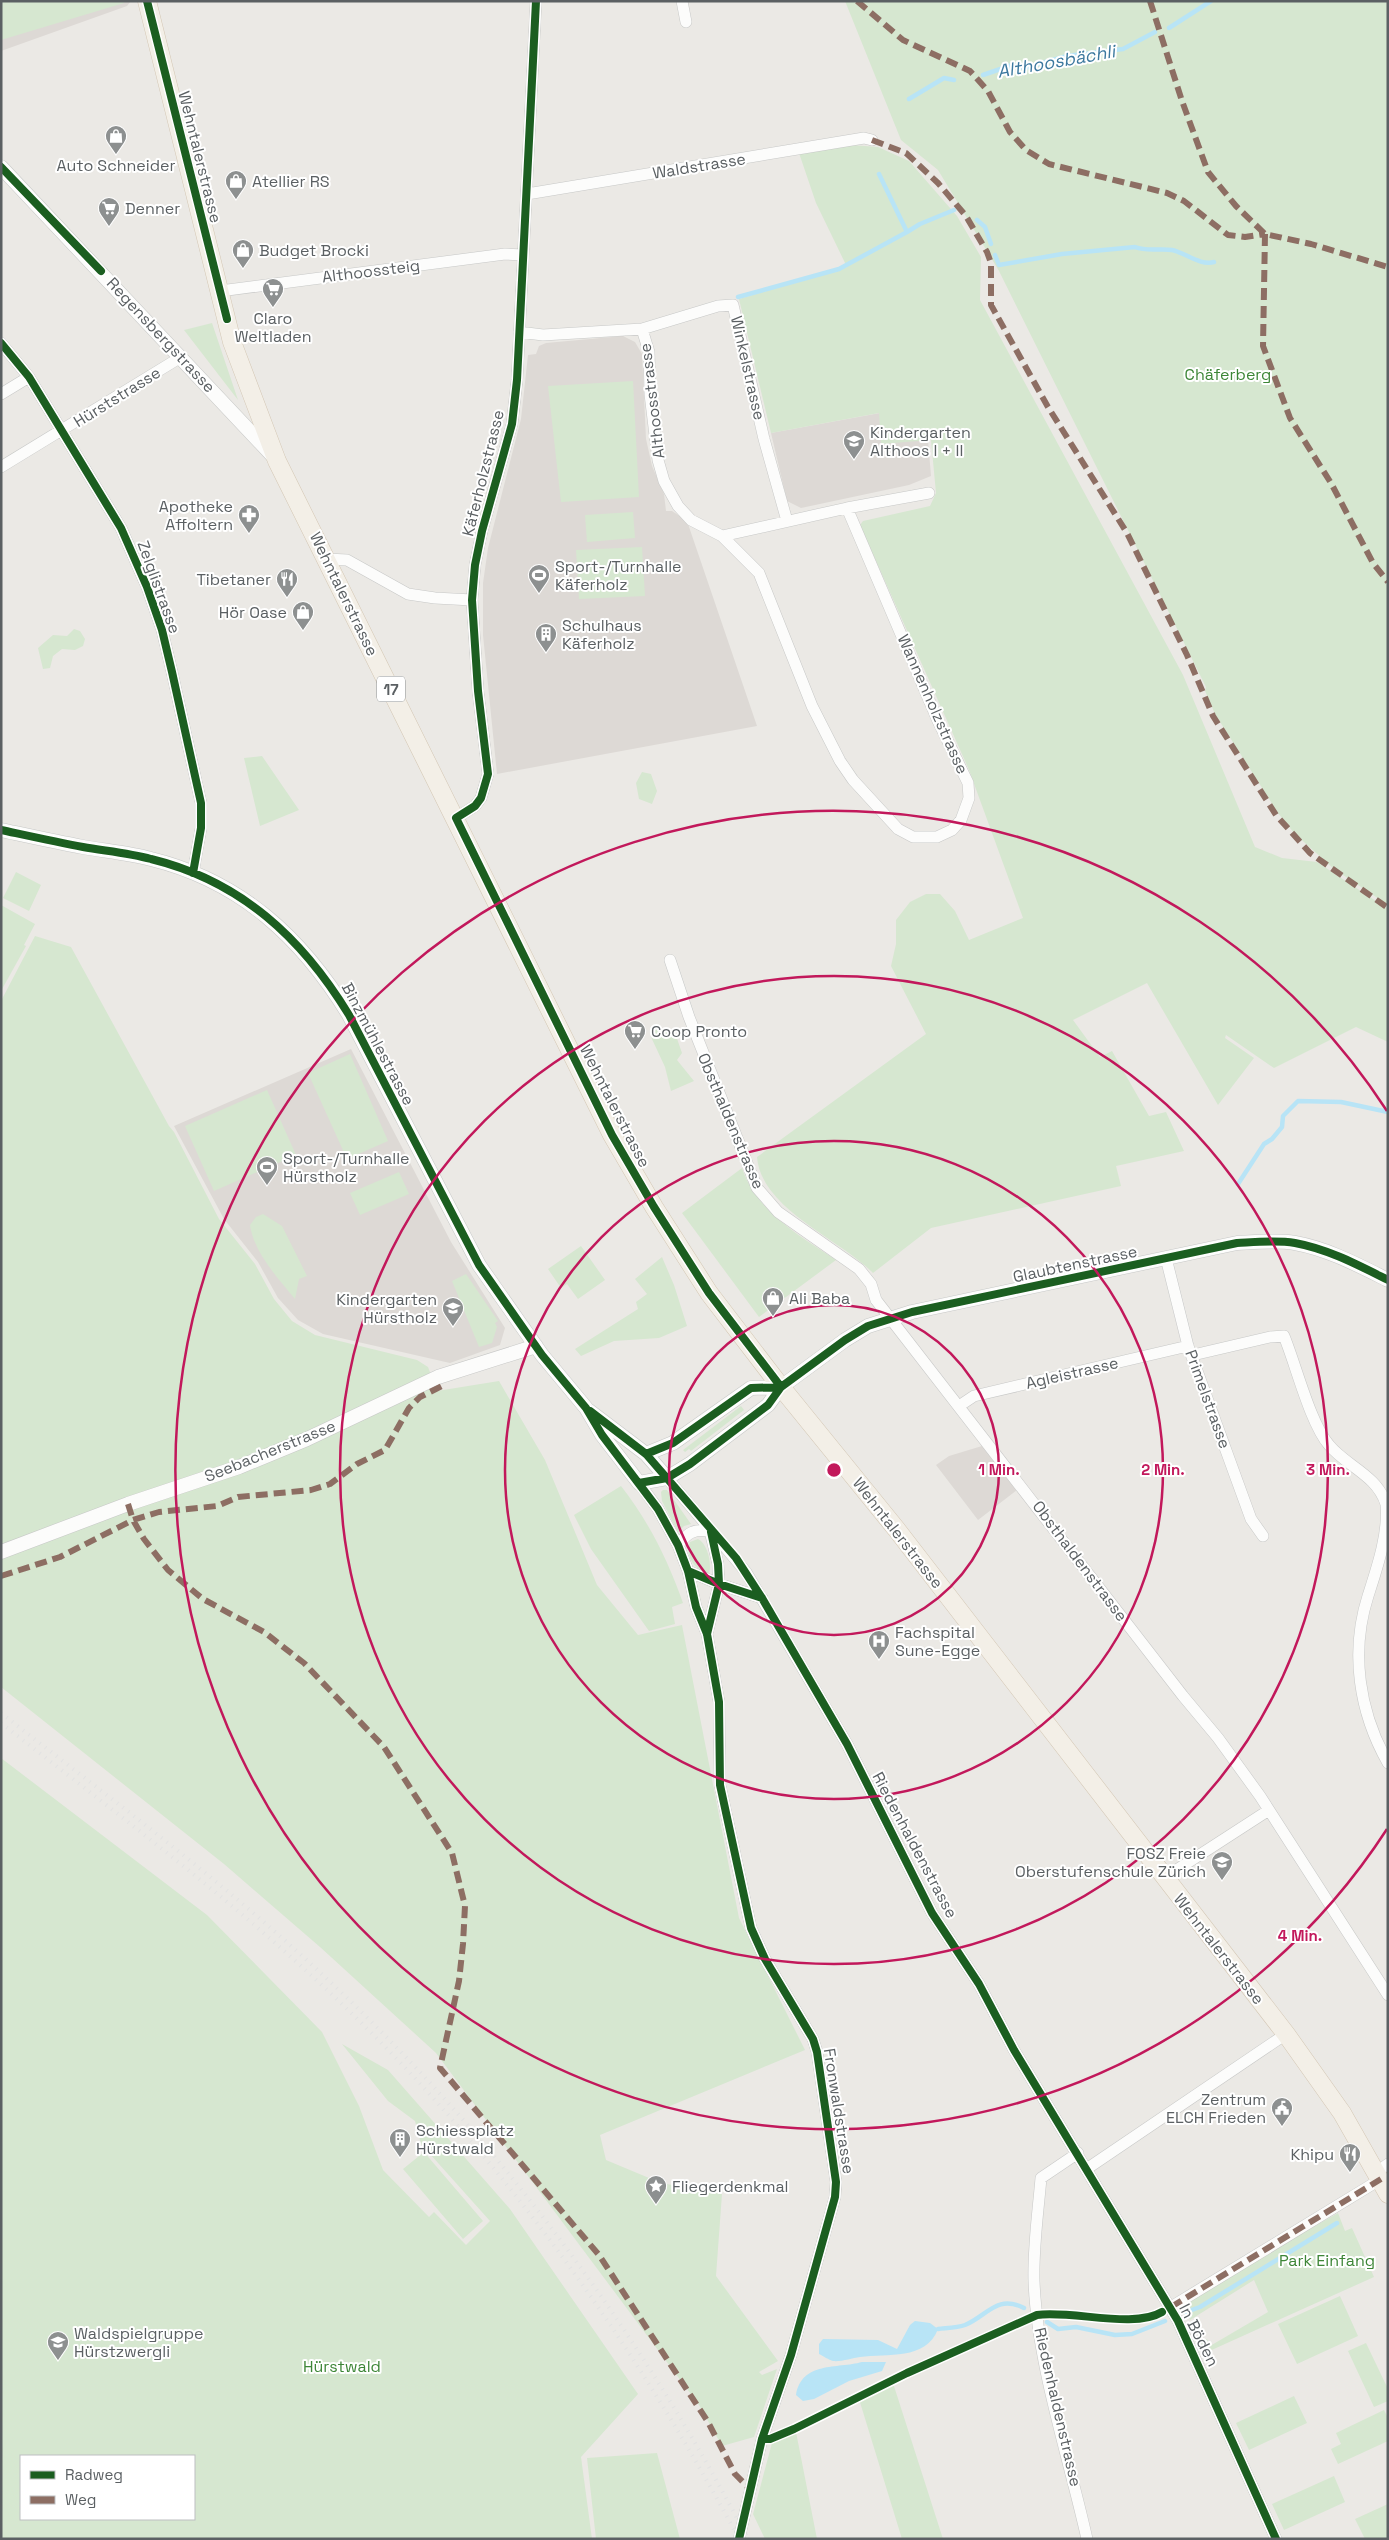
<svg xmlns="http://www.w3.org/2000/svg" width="1389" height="2540" font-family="'Space Grotesk',sans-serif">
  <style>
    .education { fill: #ddd9d5 }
    .green { fill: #d6e7d0; fill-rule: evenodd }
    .water { fill: #b8e4f6 }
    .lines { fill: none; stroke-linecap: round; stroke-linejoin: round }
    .stream { stroke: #b8e4f6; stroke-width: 4.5 }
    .minor-casing { stroke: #c7c8c7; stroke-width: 12 }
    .tertiary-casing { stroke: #c7c8c7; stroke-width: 15 }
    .primary-casing { stroke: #d3c6b3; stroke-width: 19 }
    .minor { stroke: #fcfcfb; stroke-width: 11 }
    .tertiary { stroke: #fcfcfb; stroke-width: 14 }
    .primary { stroke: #f3efe7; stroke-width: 18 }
    .rail { stroke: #e2e2e2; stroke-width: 4; stroke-dasharray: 1 6; stroke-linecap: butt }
    .quiet { stroke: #8d6e63; stroke-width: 6; stroke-dasharray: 12 6; stroke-linecap: butt }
    .cycleway-casing { stroke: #fff; stroke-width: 11 }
    .cycleway { stroke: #1b5e20; stroke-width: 8 }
    .ring { fill: none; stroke: #c2185b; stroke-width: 2.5 }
    .labels { text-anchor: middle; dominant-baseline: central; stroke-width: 4; stroke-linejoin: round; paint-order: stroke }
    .shield { fill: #fff; stroke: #8c9092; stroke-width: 1 }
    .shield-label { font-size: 15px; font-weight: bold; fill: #5b6063 }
    .street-label { font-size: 16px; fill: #5b6063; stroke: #fff }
    .poi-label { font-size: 16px; fill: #5b6063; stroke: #fff; text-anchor: start }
    .park-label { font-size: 16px; fill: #3d8637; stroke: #fff }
    .water-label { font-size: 18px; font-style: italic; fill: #3b789e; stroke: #fff }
    .centre { fill: #c2185b; stroke: #fff; stroke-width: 2.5 }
    .ring-label { font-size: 15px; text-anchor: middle; font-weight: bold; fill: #c2185b; stroke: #fff; stroke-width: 4; stroke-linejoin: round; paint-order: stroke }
  </style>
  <rect width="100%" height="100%" fill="#ebe9e5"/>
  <!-- education -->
  <path class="education" d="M1,1H131L127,6L1,51Z
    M623,336L635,342L642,354L646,439L652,466L664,494L666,511H672L687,521L757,726L497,774L483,635V583L488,548L521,419L528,355L536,354L539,346L546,343Z
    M880,413L928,440L931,476L909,485L801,508L787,501L771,433Z
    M351,1049L451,1242L505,1328L500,1345L450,1363L323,1334L298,1320L278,1298L258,1262L224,1219L174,1126Z
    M982,1446L1017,1490L978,1520L936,1465L949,1456Z"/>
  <!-- green -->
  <path class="green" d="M1,1H123L124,3L1,40Z
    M845,1H1388V905L1334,869L1294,833L1278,813L1215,714L1205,691L1206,687L999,271L938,170L901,140Z
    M851,145L878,147L909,161L957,216L981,257L980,300L1183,675L1255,847L1282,858L1317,862L1388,909V1042L1356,1027L1274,1068L1226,1035L1225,1038L1254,1058L1218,1105L1147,983L1073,1020L1100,1057L1112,1051L1149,1116L1166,1112L1184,1151L1116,1166L1121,1186L931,1228L873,1273C840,1239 761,1209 757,1157L926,1034L891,966L896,944V920L910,902L926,894H940L955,911L969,940L1023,918L969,770L860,525L863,521L930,506L936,493L931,440L881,444L879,413L771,433L739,299L847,267L816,203L799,153Z
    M212,323L238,400L184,330Z
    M633,381L639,497L561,502L548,386Z
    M633,512L635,538L587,542L585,515Z
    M642,547L645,596L579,599L576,550Z
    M74,629L80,631L85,639L83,646L75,650L62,649L53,656L50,668L43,669L38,648L53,635L67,636Z
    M262,756L299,810L260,826L244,758Z
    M642,772L651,774L657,791L652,804L639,799L636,783Z
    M16,872L41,885L29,911L3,898Z
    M1,905L35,924L24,945L26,946L1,991Z
    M35,936L71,947L169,1126L174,1132L219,1219L255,1264L274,1299L292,1321L315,1335L417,1360L428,1367L437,1391L499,1381L545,1460L597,1585L638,1635L682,1625L739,1918L805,2050L600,2135L606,2160L661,2183L722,2194L716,2276L778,2361L759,2372L762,2375L777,2369L754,2437L722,2446L699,2405L436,2053L320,1947L224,1864L1,1687V1001Z
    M653,1030H674L682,1053L677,1060L694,1081L671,1091L665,1067L651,1037Z
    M350,1054L388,1141L347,1159L308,1073Z
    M267,1090L296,1155L214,1191L185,1126Z
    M742,1168C757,1212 799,1235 836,1260L759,1317L682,1213Z
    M399,1172L409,1194L360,1215L350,1193Z
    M263,1214L282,1226L307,1276L299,1279L295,1299C278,1278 254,1253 250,1225L256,1217Z
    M581,1246L605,1280L578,1299L567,1284L561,1288L548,1269Z
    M662,1257L674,1285L687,1326L659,1338L614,1341L581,1356L575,1349L638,1309L636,1302L647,1294L635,1279Z
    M466,1274L498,1321L495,1323L497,1327L492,1343L479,1347L452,1281Z
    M741,1406L744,1410L691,1451L689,1449L685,1452L683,1450Z
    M621,1486C649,1522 668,1560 683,1603L672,1607L675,1624L649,1631L591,1549L574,1515Z
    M663,1490H667L691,1524L684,1526L678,1532L662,1501L661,1492Z
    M698,1539C708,1544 712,1564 709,1574C696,1571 684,1556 690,1542Z
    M1,1758L207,1915L322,2032L359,2106L383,2170L429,2217L434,2212L466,2245L490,2221L421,2144L415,2121L388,2101L342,2044L388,2070L510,2209L638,2394L581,2457L592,2539H1ZM21,2456H194V2519H21Z
    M424,2152L483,2221L463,2239L403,2169Z
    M1338,2213L1345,2231L1352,2228L1374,2277L1205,2353L1201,2344L1203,2340L1207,2339L1210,2346L1268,2312L1254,2280L1190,2320L1187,2309L1190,2301L1265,2254Z
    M1340,2296L1358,2336L1297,2364L1278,2324Z
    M1366,2343L1388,2389V2401L1374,2407L1348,2351Z
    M893,2383L943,2539H902L859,2399Z
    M1294,2396L1307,2423L1249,2450L1236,2423Z
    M1384,2410L1388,2418V2441L1338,2464L1331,2449L1341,2444L1336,2433Z
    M796,2432L817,2539H765L753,2514L772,2443Z
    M657,2453L680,2539H596L587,2458Z
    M1334,2476L1345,2502L1284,2530L1272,2504Z
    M1388,2504V2539H1365L1355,2519Z"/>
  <!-- water -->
  <path class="water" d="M915,2321L930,2323L938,2329C926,2361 887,2353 860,2357C852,2358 841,2362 833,2361C829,2360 823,2356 819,2354V2344L823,2339L878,2340L897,2349L910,2325Z
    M862,2362H886L882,2371L849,2381L814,2399L803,2401L796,2395C802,2361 837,2369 862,2362Z"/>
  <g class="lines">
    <!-- stream -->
    <path class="stream" d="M1169,28L1211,1
      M983,75L1012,65L1024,68L1067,56L1123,49L1155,32
      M909,99L944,78L954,80
      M977,220L985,227L991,244
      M907,232L920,224L954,210
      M995,255L999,265L1062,254L1135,247C1148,252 1159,248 1172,250C1186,253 1200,266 1214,262
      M738,297L839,269L907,232L879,174
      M1238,1184L1264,1144L1272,1139L1282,1127L1283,1116L1298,1101L1341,1102L1388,1112
      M1186,2312L1200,2307L1337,2223
      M1047,2322L1058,2329L1076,2327L1115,2335L1132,2334L1165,2321
      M938,2329C946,2328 957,2328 965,2325C987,2316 997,2294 1024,2308"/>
    <!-- minor casing -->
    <g class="minor-casing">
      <path id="minor" d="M682,1L686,22
        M527,194L864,138L872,140
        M220,291L505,254L523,255
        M642,329L718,306L733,305L764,439L787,521
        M519,332L543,335L642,329L649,352L650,394L658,460L664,481L678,506L691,520L722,536L759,573L812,706L840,761L853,780L898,829L913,837H937L952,830L961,820L969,798L968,783L938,721L847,508
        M1,343L29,377L121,528L147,587L162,630L172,672L201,803V828L193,873
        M1,394L29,377
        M1,467L181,357
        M722,536L847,508L929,493
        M327,559L347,560L408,594L435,598L472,600
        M456,818L475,806L481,798L488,774L478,691L472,600L475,565L482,531L512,424L517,380L536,1
        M670,960L689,1017L757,1188L778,1212L859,1269L871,1284L876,1300L1183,1696L1218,1738L1260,1796L1388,1995
        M1166,1258L1188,1346L1251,1519L1263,1536
        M1193,1355L1270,1337L1284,1336C1296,1365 1310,1423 1329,1445C1346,1466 1377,1475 1386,1504C1389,1533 1377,1568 1368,1596C1350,1652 1359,1712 1388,1763
        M959,1406L974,1396L1188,1346
        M667,1478L746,1572L847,1744L932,1913L979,1984L1014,2050L1178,2321L1276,2539
        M639,1483L658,1509L678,1545L688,1571L696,1607L707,1634L719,1702L720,1785L751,1928L765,1959L813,2039L817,2052L836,2182L835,2197L791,2355L762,2439L739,2539
        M678,1545C688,1532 694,1529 710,1531
        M688,1571L719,1584L762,1598
        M707,1634L719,1584L718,1564L710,1531
        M1164,1878L1269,1810
        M1078,2153L1041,2178C1038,2213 1033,2247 1034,2281C1037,2363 1069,2458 1087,2539
        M1088,2168L1286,2034
        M1377,2172L1388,2164
        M1171,2307L1381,2179"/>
    </g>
    <!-- tertiary casing -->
    <g class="tertiary-casing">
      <path id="tertiary" d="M1,167L272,455
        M1,830C29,836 56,842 83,847C106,851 129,853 151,859C241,881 302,938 349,1015L479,1265L542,1355L586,1408L602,1435L639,1483
        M588,1410L646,1454L667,1478
        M646,1454L673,1443L751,1388L781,1387
        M639,1483L667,1478L690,1464L768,1405L781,1387L845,1340L868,1326L912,1312L1237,1243C1256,1242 1276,1240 1295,1243C1328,1249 1358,1265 1388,1280
        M1,1552L128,1504L239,1467L307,1439L438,1377L536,1346"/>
    </g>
    <!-- primary casing -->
    <g class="primary-casing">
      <path id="primary" d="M147,1L232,342L277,461L612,1135L654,1207L709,1293L781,1387L897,1530L1286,2034L1342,2113L1388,2194"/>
    </g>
    <!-- minor -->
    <use href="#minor" class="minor"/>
    <!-- tertiary -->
    <use href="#tertiary" class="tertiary"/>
    <!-- primary -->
    <use href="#primary" class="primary"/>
    <!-- rail -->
    <path class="rail" d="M1,1713C102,1792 205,1868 300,1954C484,2120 634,2320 748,2539
      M1,1723C111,1809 223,1893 325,1988C494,2146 630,2335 739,2539"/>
    <!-- quiet -->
    <path class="quiet" d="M857,1L903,40L970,71L988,91L1010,132L1026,150L1049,164L1167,193L1184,201L1228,235L1245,237L1265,234
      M1150,1L1182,101L1208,172L1236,206L1265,234L1311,244L1388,267
      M872,140L906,153L938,183L966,216L987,252L991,263V305L1048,407L1127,533L1187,655L1213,716L1276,815L1310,853L1388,908
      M1265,234L1263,346L1290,418L1331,483L1373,563L1388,582
      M128,1504L133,1520L144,1539L168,1570L203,1599L264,1632L304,1663L384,1747L452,1853L465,1906L463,1944L459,1981L440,2068L599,2255L708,2422L735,2474L750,2489
      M1,1576L60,1557L133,1520L159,1512L217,1506L238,1497L311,1490L330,1484L357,1464L385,1450L409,1408L420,1397L446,1384
      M1171,2307L1381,2179"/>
    <!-- cycleway casing -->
    <g class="cycleway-casing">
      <path id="cycleway" d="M147,1L227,319
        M536,1L517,380L512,424L482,531L475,565L472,600L478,691L488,774L481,798L475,806L456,818L612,1135L654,1207L709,1293L781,1387
        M1,167L101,271
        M1,343L29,377L121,528L147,587L162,630L172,672L201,803V828L193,873
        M1,830C29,836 56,842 83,847C106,851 129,853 151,859C241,881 302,938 349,1015L479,1265L542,1355L586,1408L602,1435L658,1509L678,1545L688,1571L696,1607L707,1634L719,1702L720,1785L751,1928L765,1959L813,2039L817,2052L836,2182L835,2197L791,2355L762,2439L739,2539
        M590,1411L646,1454L736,1558L762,1598L847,1744L932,1913L979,1984L1014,2050L1178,2321L1276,2539
        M646,1454L673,1443L751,1388L781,1387
        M639,1483L667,1478L690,1464L768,1405L781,1387L845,1340L868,1326L912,1312L1237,1243C1256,1242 1276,1240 1295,1243C1328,1249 1358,1265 1388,1280
        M688,1571L719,1584L762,1598
        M707,1634L719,1584L718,1564L711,1532
        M762,2439H770L794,2429L907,2373L1037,2315C1072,2310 1134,2329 1162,2312"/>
    </g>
    <!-- cycleway -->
    <use href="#cycleway" class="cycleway"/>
  </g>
  <!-- distance rings -->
  <g class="ring">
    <circle cx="834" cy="1470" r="165"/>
    <circle cx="834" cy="1470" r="329"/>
    <circle cx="834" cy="1470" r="494"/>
    <path d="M1387 1829A659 659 0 1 1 1387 1111"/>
  </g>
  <!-- icons -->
  <defs>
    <g id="shop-pin" transform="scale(1.125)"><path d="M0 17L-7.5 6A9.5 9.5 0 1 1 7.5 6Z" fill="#8d9090" stroke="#fff"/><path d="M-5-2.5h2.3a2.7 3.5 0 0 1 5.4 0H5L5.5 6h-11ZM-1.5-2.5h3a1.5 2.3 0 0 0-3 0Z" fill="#fff"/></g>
    <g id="supermarket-pin" transform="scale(1.125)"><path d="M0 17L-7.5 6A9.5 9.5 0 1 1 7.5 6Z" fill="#8d9090" stroke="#fff"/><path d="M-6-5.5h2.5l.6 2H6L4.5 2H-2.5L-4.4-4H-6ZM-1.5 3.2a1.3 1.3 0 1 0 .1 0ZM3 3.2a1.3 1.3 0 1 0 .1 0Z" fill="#fff"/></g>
    <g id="school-pin" transform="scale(1.125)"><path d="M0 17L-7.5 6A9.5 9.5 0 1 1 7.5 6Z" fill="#8d9090" stroke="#fff"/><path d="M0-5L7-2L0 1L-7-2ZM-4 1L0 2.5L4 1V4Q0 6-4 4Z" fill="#fff"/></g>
    <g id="pharmacy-pin" transform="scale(1.125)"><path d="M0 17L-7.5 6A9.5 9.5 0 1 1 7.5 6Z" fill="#8d9090" stroke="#fff"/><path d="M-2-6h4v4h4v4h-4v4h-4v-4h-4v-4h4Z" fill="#fff"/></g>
    <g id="stadium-pin" transform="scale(1.125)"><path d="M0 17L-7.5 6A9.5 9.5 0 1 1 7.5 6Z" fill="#8d9090" stroke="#fff"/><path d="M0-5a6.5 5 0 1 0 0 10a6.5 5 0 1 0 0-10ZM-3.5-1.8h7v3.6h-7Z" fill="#fff"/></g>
    <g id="restaurant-pin" transform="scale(1.125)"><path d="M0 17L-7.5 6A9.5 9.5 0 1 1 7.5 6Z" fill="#8d9090" stroke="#fff"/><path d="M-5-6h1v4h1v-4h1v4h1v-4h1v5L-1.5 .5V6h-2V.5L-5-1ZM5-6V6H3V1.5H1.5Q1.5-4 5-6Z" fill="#fff"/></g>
    <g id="building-pin" transform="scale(1.125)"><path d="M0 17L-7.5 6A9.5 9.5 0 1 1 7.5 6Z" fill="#8d9090" stroke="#fff"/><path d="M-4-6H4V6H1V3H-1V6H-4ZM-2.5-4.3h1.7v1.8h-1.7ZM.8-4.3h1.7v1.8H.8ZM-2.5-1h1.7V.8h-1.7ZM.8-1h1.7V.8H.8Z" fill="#fff"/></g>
    <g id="hospital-pin" transform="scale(1.125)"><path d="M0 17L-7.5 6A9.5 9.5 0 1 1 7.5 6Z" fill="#8d9090" stroke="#fff"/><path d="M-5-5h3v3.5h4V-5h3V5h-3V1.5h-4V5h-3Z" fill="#fff"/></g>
    <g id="civic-pin" transform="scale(1.125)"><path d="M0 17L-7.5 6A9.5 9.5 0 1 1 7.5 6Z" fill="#8d9090" stroke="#fff"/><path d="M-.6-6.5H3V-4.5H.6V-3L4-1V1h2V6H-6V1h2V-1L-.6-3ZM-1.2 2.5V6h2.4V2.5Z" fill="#fff"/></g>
    <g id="sight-pin" transform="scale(1.125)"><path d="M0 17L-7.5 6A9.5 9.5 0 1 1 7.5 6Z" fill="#8d9090" stroke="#fff"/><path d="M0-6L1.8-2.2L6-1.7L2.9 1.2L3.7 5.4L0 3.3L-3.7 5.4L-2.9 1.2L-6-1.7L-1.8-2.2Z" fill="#fff"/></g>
  </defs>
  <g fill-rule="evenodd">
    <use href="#shop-pin" x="116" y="136"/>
    <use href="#shop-pin" x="236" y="181"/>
    <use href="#supermarket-pin" x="109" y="208"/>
    <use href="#shop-pin" x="243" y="250"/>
    <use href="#supermarket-pin" x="273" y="289"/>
    <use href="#school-pin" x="854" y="441"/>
    <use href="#pharmacy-pin" x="249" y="515"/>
    <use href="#stadium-pin" x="539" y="575"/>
    <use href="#restaurant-pin" x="287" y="579"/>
    <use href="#shop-pin" x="303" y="612"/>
    <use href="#building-pin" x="546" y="634"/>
    <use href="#supermarket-pin" x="635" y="1031"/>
    <use href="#stadium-pin" x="267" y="1167"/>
    <use href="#shop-pin" x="773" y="1298"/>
    <use href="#school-pin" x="453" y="1308"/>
    <use href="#hospital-pin" x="879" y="1641"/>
    <use href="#school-pin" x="1222" y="1862"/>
    <use href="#civic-pin" x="1282" y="2108"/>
    <use href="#building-pin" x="400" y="2139"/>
    <use href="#restaurant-pin" x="1350" y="2154"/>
    <use href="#sight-pin" x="656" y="2186"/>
    <use href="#school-pin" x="58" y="2342"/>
  </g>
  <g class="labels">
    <!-- shield labels -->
    <rect class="shield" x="377" y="676.5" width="28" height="25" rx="4"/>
    <g class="shield-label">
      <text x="391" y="689">17</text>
    </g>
    <!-- street labels -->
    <g class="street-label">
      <text transform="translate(200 157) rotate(76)">Wehntalerstrasse</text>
      <text transform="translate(699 166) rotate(-9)">Waldstrasse</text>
      <text transform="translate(371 271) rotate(-7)">Althoossteig</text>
      <text transform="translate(161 335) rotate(47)">Regensbergstrasse</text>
      <text transform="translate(748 368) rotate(77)">Winkelstrasse</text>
      <text transform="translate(117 397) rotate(-32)">Hürststrasse</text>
      <text transform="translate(652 401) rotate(-97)">Althoosstrasse</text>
      <text transform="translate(483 473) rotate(-76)">Käferholzstrasse</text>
      <text transform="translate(159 587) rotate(70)">Zelglistrasse</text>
      <text transform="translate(344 594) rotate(64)">Wehntalerstrasse</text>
      <text transform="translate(933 704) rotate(66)">Wannenholzstrasse</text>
      <text transform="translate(378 1044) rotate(62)">Binzmühlestrasse</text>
      <text transform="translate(615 1106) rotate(63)">Wehntalerstrasse</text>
      <text transform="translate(731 1121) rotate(67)">Obsthaldenstrasse</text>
      <text transform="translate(1075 1264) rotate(-12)">Glaubtenstrasse</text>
      <text transform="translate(1072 1373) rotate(-13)">Agleistrasse</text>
      <text transform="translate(1208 1399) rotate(70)">Primelstrasse</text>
      <text transform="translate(270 1451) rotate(-22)">Seebacherstrasse</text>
      <text transform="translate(898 1533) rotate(52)">Wehntalerstrasse</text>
      <text transform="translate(1080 1561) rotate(53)">Obsthaldenstrasse</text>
      <text transform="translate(915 1845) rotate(62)">Riedenhaldenstrasse</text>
      <text transform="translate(1219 1949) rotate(52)">Wehntalerstrasse</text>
      <text transform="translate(839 2111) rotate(81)">Fronwaldstrasse</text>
      <text transform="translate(1199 2335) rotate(63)">In Böden</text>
      <text transform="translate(1058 2407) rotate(77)">Riedenhaldenstrasse</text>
    </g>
    <!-- poi labels -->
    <g class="poi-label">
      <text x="116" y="165" text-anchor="middle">Auto Schneider</text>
      <text x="252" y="181">Atellier RS</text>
      <text x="125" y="208">Denner</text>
      <text x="259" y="250">Budget Brocki</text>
      <text x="273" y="318" text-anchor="middle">Claro<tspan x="273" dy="18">Weltladen</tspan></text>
      <text x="870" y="432">Kindergarten<tspan x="870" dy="18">Althoos I + II</tspan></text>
      <text x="233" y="506" text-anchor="end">Apotheke<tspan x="233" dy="18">Affoltern</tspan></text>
      <text x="555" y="566">Sport-/Turnhalle<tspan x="555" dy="18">Käferholz</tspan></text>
      <text x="271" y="579" text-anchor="end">Tibetaner</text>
      <text x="287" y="612" text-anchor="end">Hör Oase</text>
      <text x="562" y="625">Schulhaus<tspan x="562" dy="18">Käferholz</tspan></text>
      <text x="651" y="1031">Coop Pronto</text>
      <text x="283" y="1158">Sport-/Turnhalle<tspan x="283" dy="18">Hürstholz</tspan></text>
      <text x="789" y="1298">Ali Baba</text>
      <text x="437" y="1299" text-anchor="end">Kindergarten<tspan x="437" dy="18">Hürstholz</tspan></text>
      <text x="895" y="1632">Fachspital<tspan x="895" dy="18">Sune-Egge</tspan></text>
      <text x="1206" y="1853" text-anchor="end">FOSZ Freie<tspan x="1206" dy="18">Oberstufenschule Zürich</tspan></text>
      <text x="1266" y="2099" text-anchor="end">Zentrum<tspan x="1266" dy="18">ELCH Frieden</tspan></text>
      <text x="416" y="2130">Schiessplatz<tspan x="416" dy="18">Hürstwald</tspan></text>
      <text x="1334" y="2154" text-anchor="end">Khipu</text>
      <text x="672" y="2186">Fliegerdenkmal</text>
      <text x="74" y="2333">Waldspielgruppe<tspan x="74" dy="18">Hürstzwergli</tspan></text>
    </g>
    <!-- park labels -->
    <g class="park-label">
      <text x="1228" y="374">Chäferberg</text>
      <text x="1327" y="2260">Park Einfang</text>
      <text x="342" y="2366">Hürstwald</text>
    </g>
    <!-- water labels -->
    <g class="water-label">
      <text transform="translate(1056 61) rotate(-10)">Althoosbächli</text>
    </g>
  </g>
  <circle cx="834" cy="1470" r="8" class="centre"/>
  <g class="ring-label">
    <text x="999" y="1475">1 Min.</text>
    <text x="1163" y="1475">2 Min.</text>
    <text x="1328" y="1475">3 Min.</text>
    <text x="1300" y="1941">4 Min.</text>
  </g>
  <!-- border -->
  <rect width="1389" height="2540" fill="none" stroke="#5b6063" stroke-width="5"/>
  <!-- legend -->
  <rect x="20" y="2455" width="175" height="65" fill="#ffffff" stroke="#bdbfc1"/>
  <rect x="30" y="2471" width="25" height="8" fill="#1b5e20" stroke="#bdbfc1"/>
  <text x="65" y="2480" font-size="15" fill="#5b6063">Radweg</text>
  <rect x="30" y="2496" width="25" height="8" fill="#8d6e63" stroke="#bdbfc1"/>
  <text x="65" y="2505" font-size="15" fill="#5b6063">Weg</text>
</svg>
